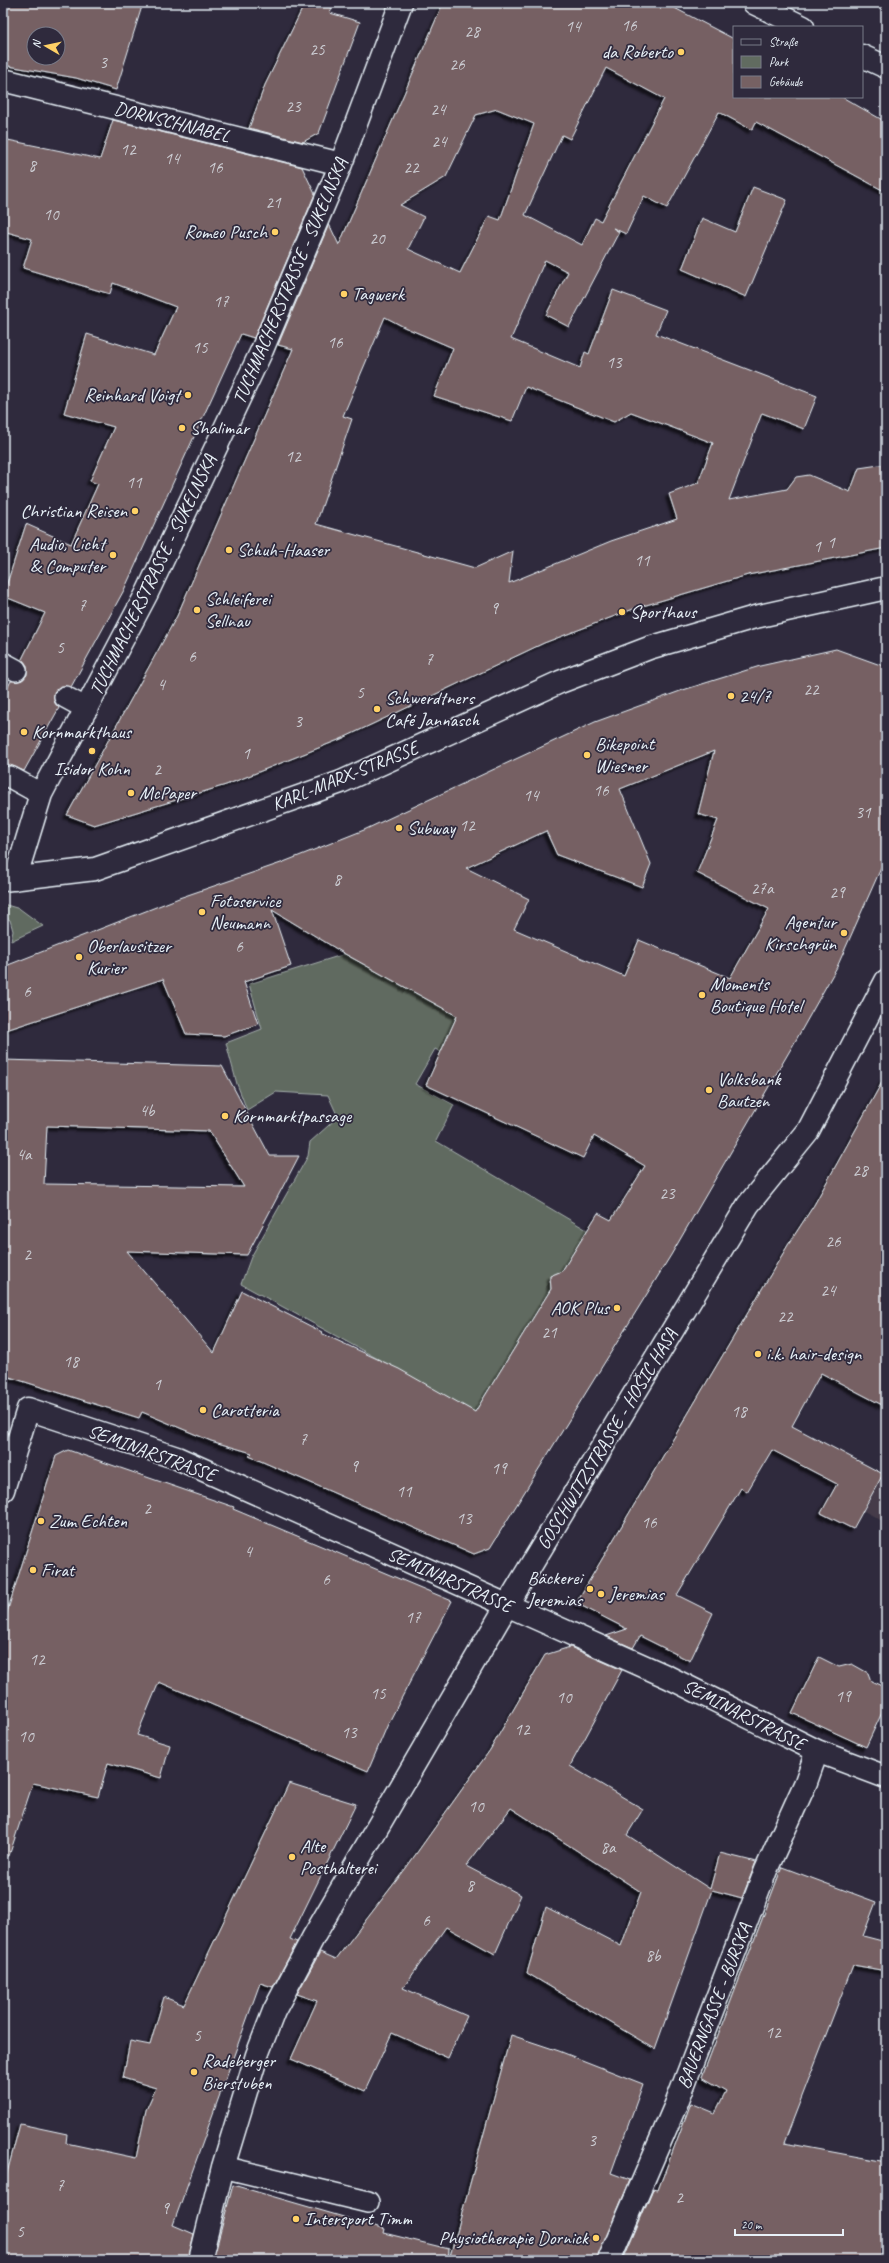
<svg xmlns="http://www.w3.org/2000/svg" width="889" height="2263" font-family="Caveat,sans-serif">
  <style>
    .built { fill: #443a48 }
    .green { fill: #616b60; stroke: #a4aeac }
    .building { fill: #766163; stroke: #e8f1f8; fill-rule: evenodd; filter: url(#shadow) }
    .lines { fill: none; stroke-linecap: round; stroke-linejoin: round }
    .lane-casing { stroke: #e8f1f8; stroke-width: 24 }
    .street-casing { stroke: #e8f1f8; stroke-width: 25 }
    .lane { stroke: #2f2a3d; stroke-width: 21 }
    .street { stroke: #2f2a3d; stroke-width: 22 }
    .poi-dot { fill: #ffd166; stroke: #2f2a3d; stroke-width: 1.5 }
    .labels { text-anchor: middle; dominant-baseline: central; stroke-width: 3.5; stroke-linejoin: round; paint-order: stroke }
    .number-label { font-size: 17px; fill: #cccdd3 }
    .poi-label { font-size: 19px; fill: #e8f1f8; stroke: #2f2a3d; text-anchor: start }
    .street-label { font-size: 19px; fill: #e8f1f8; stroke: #2f2a3d }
  </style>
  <defs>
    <filter id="shadow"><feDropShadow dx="-3.5" dy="3.5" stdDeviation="1" flood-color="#0009"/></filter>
  </defs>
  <rect width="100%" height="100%" fill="#2f2a3d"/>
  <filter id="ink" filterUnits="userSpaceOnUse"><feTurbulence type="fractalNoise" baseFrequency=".025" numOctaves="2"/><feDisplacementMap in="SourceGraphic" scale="8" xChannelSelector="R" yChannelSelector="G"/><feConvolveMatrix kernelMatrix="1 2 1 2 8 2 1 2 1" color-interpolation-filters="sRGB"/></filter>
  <g filter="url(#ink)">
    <!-- built -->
    <path class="built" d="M886,1467V1523L864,1511Z"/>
    <!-- green -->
    <path class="green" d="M3,904L20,909L43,926L11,941L13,931L10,920L3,916Z
      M458,942L466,1064L435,1049L415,1084L454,1105L436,1141L587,1230L562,1271L550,1276L551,1289L475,1412L241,1284L251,1257L308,1156L310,1142L338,1117L328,1095L276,1092L247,1110L237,1084L226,1043L262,1029L249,984L345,954L409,988Z"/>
    <!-- building -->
    <path class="building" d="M3,3H143L116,90L76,78L3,65ZM34,34H58V58H34Z
      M305,3H333L330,13L360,22L319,133L303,142L249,128L265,85Z
      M443,3H665L734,39V97H842L886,122V192L756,122L752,130L719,112L667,208L644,196L626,234L613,228L619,232L569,327L546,315L568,272L545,260L511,339L580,368L585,352L589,354L613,290L666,310L656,334L817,396L804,429L762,413L729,500L787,489L796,477L809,475L850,492L859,468L886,464V548L748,575L636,608L544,643L341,739L226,785L94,825L67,815L177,616L293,349L278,345L329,224L339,245ZM606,68L664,99L601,221L595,218L582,245L525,215L562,135L570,139ZM497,109L534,124L500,220L489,216L460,273L408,249L424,217L400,205L446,177L476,115ZM385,317L404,327L453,348L434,396L512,421L526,387L614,422L631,412L713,443L698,483L669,494L677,519L611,541L509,583L513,551L475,568L316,524L352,419L343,416Z
      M113,120L302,167L315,194L254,338L241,334L124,590L71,687H59L54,692L55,703L59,708L24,771L3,762V696L11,681L22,680L27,675L26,664L22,659L45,613L3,596L26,524L71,544L98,484L90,481L114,427L64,413L87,334L154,355L176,307L113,283L110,294L23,268L32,239L3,231V139L100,159Z
      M753,187L787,200L746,297L682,269L702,218L735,232Z
      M836,649L886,667V857L837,967L796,1040L671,1255L490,1548L474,1554L249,1456L252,1453L211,1441L142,1412L139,1418L3,1375V1060L222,1066L270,1156H299L247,1255L127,1251L214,1353L242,1291L322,1332L321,1333L399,1369L475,1412L551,1289L550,1276L562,1271L598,1213L611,1220L645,1166L594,1136L583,1158L426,1085L457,1016L345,954L272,910L291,966L244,982L258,1024L224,1036L186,1034L163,979L3,1031V967L179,898L281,863L364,830L595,722L683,690L760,666ZM714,751L698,814L718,820L697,873L769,909L730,978L639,940L624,976L514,929L529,899L466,868L546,831L557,855L642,887L651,864L620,789ZM47,1126L209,1131L244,1187L44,1184Z
      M886,1075V1407L821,1373L792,1426L883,1474L853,1529L821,1513L837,1484L772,1450L747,1492L741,1488L677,1595L713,1613L690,1661L640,1636L633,1648L606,1636L627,1629L576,1603L788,1245L814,1205Z
      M68,1450L234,1507L233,1509L452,1601L388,1724L368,1771L159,1682L137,1735L170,1745L161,1778L108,1763L98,1797L33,1783L9,1856L3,1855V1625L56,1456Z
      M570,1647L622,1670L570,1766L643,1809L627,1835L710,1889L720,1853L756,1862L742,1898L712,1890L655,2049L527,1973L546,1907L621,1946L641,1892L511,1808L466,1866L521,1895L495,1954L446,1927L403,1988L467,2016L448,2058L392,2033L365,2091L291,2059L317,2001L297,1994L320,1952L336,1959L406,1868L490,1750L545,1655Z
      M819,1657L839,1667L852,1664L868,1673L871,1681L886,1688V1704L866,1747L792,1713Z
      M289,1783L356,1804L290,1939L297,1942L273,1987L260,1983L173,2225L194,2234L188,2260H3V2188L20,2124L67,2134L66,2143L136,2158L146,2110L156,2088L123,2078L130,2041L150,2045L164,1997L184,2005Z
      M782,1867L876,1902L863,1936L886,1942V1971L853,1965L784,2143L886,2162V2260H623L653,2189L658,2190L691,2103L715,2113L726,2091L702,2077Z
      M511,2035L559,2051L643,2084L611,2173L630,2180L597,2260H449Z
      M233,2185L385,2229L384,2233L449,2249L448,2260H213Z"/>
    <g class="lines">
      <!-- lane casing -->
      <g class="lane-casing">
        <path id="lane" d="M3,663L16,670
          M65,697L87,709
          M10,777L41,794
          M223,2167L368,2202"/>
      </g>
      <!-- street casing -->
      <g class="street-casing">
        <path id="street" d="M754,3L803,27
          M862,56L886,67
          M3,80L341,164
          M15,879L41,794L147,593L262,350L341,164L401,3
          M3,880L95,869L341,782L560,682L649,648L755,617L886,588
          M3,1490L28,1409L177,1458L668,1677L817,1751L886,1777
          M200,2260L223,2167L257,2055L274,2011L314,1936L507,1605L748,1205L808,1131L886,981
          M609,2260L677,2102L766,1870L806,1782L817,1751"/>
      </g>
      <!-- lane -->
      <use href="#lane" class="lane"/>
      <!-- street -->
      <use href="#street" class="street"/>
    </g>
  </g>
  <!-- markers -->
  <g class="poi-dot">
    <circle cx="681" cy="52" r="4"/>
    <circle cx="275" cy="232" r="4"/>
    <circle cx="344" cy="294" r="4"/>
    <circle cx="188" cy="395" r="4"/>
    <circle cx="182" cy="428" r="4"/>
    <circle cx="135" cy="511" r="4"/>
    <circle cx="229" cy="550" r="4"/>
    <circle cx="113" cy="555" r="4"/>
    <circle cx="197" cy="610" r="4"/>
    <circle cx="622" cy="612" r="4"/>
    <circle cx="731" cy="696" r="4"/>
    <circle cx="377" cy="709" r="4"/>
    <circle cx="24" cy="732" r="4"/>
    <circle cx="92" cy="751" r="4"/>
    <circle cx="587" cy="755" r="4"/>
    <circle cx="131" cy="793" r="4"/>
    <circle cx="399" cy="828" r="4"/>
    <circle cx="202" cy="912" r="4"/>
    <circle cx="844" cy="933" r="4"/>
    <circle cx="79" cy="957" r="4"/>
    <circle cx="702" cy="995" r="4"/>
    <circle cx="709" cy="1090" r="4"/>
    <circle cx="225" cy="1116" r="4"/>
    <circle cx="617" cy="1308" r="4"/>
    <circle cx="758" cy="1354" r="4"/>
    <circle cx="203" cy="1410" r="4"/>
    <circle cx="41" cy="1521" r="4"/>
    <circle cx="33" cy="1570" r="4"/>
    <circle cx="590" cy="1589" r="4"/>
    <circle cx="601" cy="1594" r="4"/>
    <circle cx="292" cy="1857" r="4"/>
    <circle cx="194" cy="2072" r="4"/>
    <circle cx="296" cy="2219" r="4"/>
    <circle cx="596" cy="2238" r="4"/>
  </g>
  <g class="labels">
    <!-- number labels -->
    <g class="number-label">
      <text x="629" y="25">16</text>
      <text x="573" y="26">14</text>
      <text x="472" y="31">28</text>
      <text x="317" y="49">25</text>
      <text x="103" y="62">3</text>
      <text x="457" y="64">26</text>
      <text x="293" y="106">23</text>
      <text x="438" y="109">24</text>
      <text x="439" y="141">24</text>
      <text x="128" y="149">12</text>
      <text x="172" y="158">14</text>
      <text x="32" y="165">8</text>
      <text x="215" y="167">16</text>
      <text x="411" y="167">22</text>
      <text x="273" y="202">21</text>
      <text x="51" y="214">10</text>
      <text x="377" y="238">20</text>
      <text x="221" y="301">17</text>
      <text x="335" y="342">16</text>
      <text x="200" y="347">15</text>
      <text x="614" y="362">13</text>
      <text x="293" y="456">12</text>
      <text x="134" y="482">11</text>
      <text x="831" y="542">1</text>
      <text x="817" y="546">1</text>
      <text x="642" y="560">11</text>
      <text x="82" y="605">7</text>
      <text x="494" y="608">9</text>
      <text x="60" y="647">5</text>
      <text x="192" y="656">6</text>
      <text x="429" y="659">7</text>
      <text x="161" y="684">4</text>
      <text x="811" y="689">22</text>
      <text x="360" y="692">5</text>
      <text x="298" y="721">3</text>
      <text x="246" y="753">1</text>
      <text x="157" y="769">2</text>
      <text x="601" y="790">16</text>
      <text x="531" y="795">14</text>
      <text x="863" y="812">31</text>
      <text x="467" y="825">12</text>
      <text x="337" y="879">8</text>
      <text x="762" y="888">27a</text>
      <text x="837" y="892">29</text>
      <text x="239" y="946">6</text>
      <text x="27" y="991">6</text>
      <text x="147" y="1110">4b</text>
      <text x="24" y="1154">4a</text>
      <text x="860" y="1170">28</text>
      <text x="667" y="1193">23</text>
      <text x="833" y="1241">26</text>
      <text x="27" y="1254">2</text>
      <text x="828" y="1290">24</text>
      <text x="785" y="1316">22</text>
      <text x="549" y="1332">21</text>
      <text x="71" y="1361">18</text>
      <text x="157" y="1384">1</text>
      <text x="739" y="1411">18</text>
      <text x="303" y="1439">7</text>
      <text x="354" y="1466">9</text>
      <text x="499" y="1468">19</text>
      <text x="404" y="1491">11</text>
      <text x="147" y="1508">2</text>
      <text x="464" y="1518">13</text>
      <text x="649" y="1522">16</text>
      <text x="248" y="1551">4</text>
      <text x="326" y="1579">6</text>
      <text x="413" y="1617">17</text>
      <text x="37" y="1659">12</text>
      <text x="378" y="1693">15</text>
      <text x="843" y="1696">19</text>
      <text x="564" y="1697">10</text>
      <text x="522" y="1729">12</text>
      <text x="349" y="1732">13</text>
      <text x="26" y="1736">10</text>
      <text x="476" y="1806">10</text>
      <text x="608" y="1847">8a</text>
      <text x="470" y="1885">8</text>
      <text x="426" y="1920">6</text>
      <text x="653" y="1955">8b</text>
      <text x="773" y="2032">12</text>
      <text x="197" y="2035">5</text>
      <text x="592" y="2140">3</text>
      <text x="60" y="2185">7</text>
      <text x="679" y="2197">2</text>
      <text x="165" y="2208">9</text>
      <text x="20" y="2231">5</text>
    </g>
    <!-- poi labels -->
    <g class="poi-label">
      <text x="673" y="52" text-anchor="end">da Roberto</text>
      <text x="267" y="232" text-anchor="end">Romeo Pusch</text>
      <text x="352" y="294">Tagwerk</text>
      <text x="180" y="395" text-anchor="end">Reinhard Voigt</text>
      <text x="190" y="428">Shalimar</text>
      <text x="127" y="511" text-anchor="end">Christian Reisen</text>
      <text x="105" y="544" text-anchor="end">Audio, Licht<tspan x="105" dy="22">&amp; Computer</tspan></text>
      <text x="237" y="550">Schuh-Haaser</text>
      <text x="205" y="599">Schleiferei<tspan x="205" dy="22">Sellnau</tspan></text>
      <text x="630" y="612">Sporthaus</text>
      <text x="739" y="696">24/7</text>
      <text x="385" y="698">Schwerdtners<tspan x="385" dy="22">Café Jannasch</tspan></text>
      <text x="32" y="732">Kornmarkthaus</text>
      <text x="595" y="744">Bikepoint<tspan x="595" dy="22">Wiesner</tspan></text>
      <text x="92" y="769" text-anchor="middle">Isidor Kohn</text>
      <text x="139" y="793">McPaper</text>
      <text x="407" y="828">Subway</text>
      <text x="210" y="901">Fotoservice<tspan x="210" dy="22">Neumann</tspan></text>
      <text x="836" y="922" text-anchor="end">Agentur<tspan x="836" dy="22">Kirschgrün</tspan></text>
      <text x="87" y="946">Oberlausitzer<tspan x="87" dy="22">Kurier</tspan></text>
      <text x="710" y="984">Moments<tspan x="710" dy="22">Boutique Hotel</tspan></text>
      <text x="717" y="1079">Volksbank<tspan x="717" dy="22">Bautzen</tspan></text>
      <text x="233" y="1116">Kornmarktpassage</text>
      <text x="609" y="1308" text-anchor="end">AOK Plus</text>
      <text x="766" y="1354">i.k. hair-design</text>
      <text x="211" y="1410">Carotteria</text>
      <text x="49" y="1521">Zum Echten</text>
      <text x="41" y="1570">Firat</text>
      <text x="582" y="1578" text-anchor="end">Bäckerei<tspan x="582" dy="22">Jeremias</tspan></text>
      <text x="609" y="1594">Jeremias</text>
      <text x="300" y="1846">Alte<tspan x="300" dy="22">Posthalterei</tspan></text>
      <text x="202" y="2061">Radeberger<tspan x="202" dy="22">Bierstuben</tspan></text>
      <text x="304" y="2219">Intersport Timm</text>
      <text x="588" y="2238" text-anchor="end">Physiotherapie Dornick</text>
    </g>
    <!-- street labels -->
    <g class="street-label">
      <text transform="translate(172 122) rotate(14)">DORNSCHNABEL</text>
      <text transform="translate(290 281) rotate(-67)">TUCHMACHERSTRASSE - SUKELNSKA</text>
      <text transform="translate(153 575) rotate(-64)">TUCHMACHERSTRASSE - SUKELNSKA</text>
      <text transform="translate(345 776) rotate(-22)">KARL-MARX-STRASSE</text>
      <text transform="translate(607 1439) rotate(-59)">GOSCHWITZSTRASSE - HOŠIC HASA</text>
      <text transform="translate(152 1453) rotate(20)">SEMINARSTRASSE</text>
      <text transform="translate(450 1580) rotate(24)">SEMINARSTRASSE</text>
      <text transform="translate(744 1715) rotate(27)">SEMINARSTRASSE</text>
      <text transform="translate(714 2006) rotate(-69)">BAUERNGASSE - BURSKA</text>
    </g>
  </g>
  <!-- margin -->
  <rect width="889" height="2263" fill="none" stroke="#2f2a3d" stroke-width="16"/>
  <rect x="8" y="8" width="873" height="2247" fill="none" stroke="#e8f1f8" stroke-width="1.5" filter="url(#ink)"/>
  <!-- legend -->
  <rect x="733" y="26" width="130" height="72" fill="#2f2a3d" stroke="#797a88"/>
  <rect x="741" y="39" width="20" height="6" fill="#2f2a3d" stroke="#797a88"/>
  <text x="769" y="46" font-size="12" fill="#e8f1f8">Straße</text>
  <rect x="741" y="56" width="20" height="12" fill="#616b60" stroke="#797a88"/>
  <text x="769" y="66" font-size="12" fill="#e8f1f8">Park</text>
  <rect x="741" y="76" width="20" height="12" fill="#766163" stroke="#797a88"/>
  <text x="769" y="86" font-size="12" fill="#e8f1f8">Gebäude</text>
  <!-- north arrow -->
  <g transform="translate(46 46) rotate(279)"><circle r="19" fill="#2f2a3d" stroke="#797a88"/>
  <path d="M0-3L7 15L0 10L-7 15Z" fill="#ffd166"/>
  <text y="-6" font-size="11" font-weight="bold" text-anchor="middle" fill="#e8f1f8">N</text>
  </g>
  <!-- scale -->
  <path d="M735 2229v6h108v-6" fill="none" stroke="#e8f1f8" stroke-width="2"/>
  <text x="741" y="2229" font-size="12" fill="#e8f1f8" stroke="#2f2a3d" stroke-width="3" paint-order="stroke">20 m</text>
</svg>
